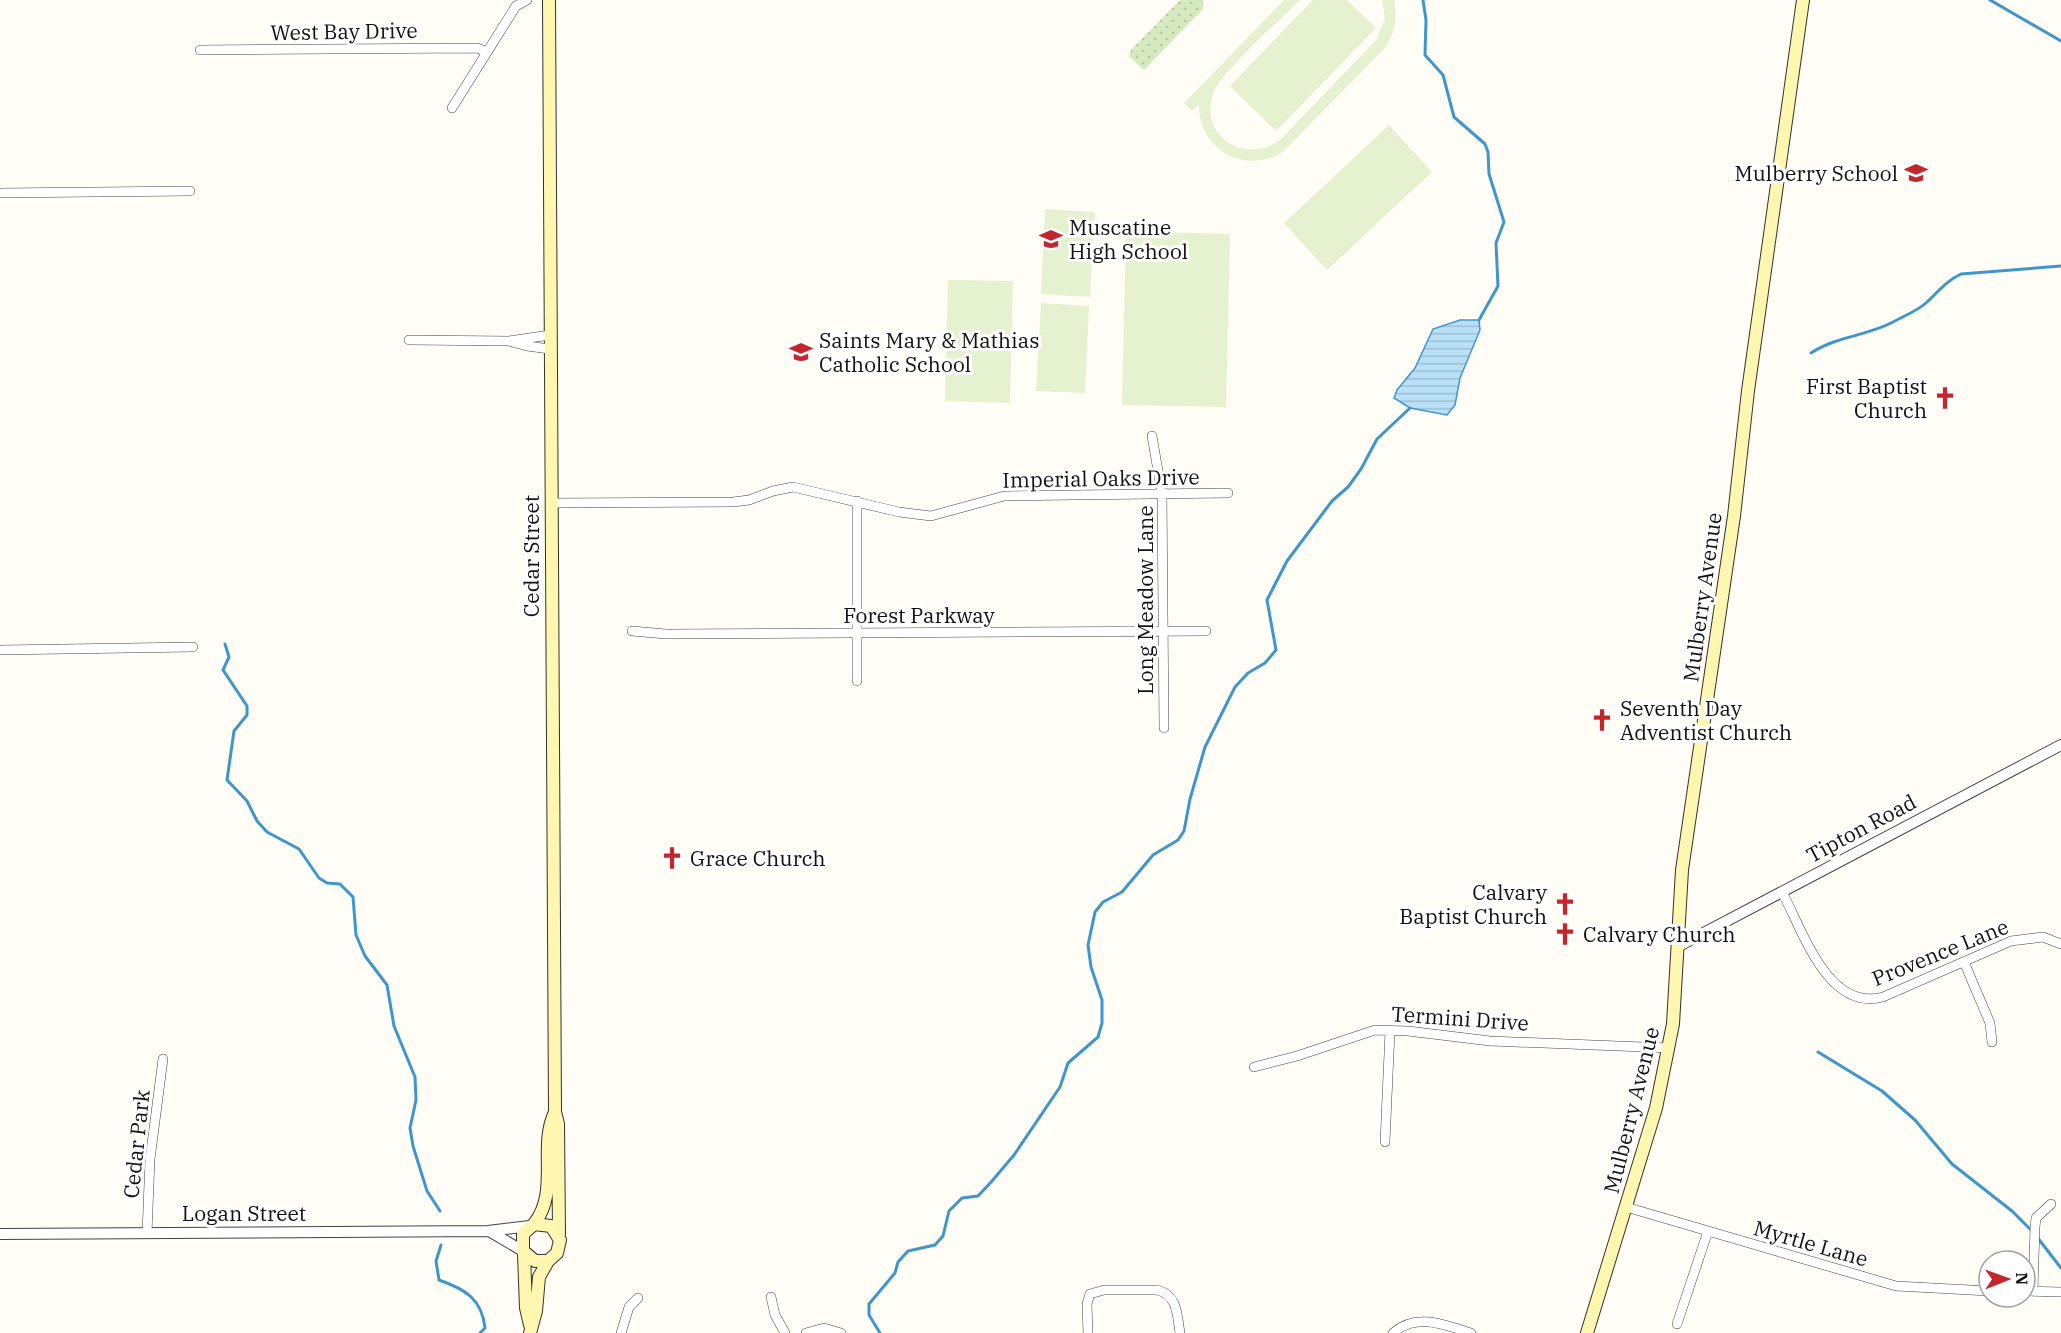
<svg xmlns="http://www.w3.org/2000/svg" width="2061" height="1333" font-family="'IBM Plex Serif',serif">
  <style>
    .grass { fill: url(#grass-dots) }
    .pitch { fill: #e6f2cf }
    .water { fill: url(#water-rules); stroke: #3f96cf; stroke-width: 1.5 }
    .lines { fill: none; stroke-linecap: round; stroke-linejoin: round }
    .stream { stroke: #3f96cf; stroke-width: 3 }
    .minor-casing { stroke: #444; stroke-width: 10 }
    .tertiary-casing { stroke: #444; stroke-width: 12 }
    .secondary-casing { stroke: #333; stroke-width: 14 }
    .minor { stroke: #fff; stroke-width: 9 }
    .tertiary { stroke: #fff; stroke-width: 10 }
    .secondary { stroke: #fff6b0; stroke-width: 12 }
    .labels { text-anchor: middle; dominant-baseline: central; stroke-width: 6; stroke-linejoin: round; paint-order: stroke }
    .street-label { font-size: 21px; fill: #111; stroke: #fff }
    .poi-label { font-size: 21px; fill: #111; stroke: #fff; text-anchor: start }
  </style>
  <defs>
    <pattern id="grass-dots" width="8" height="8" patternUnits="userSpaceOnUse" patternTransform="scale(1.5)"><rect width="8" height="8" fill="#d5ebbd"/><path d="M2 2h.1M6 6h.1" fill="none" stroke="#b6c8a1" stroke-width="1.8" stroke-linecap="round"/></pattern>
    <pattern id="water-rules" width="6" height="5" patternUnits="userSpaceOnUse" patternTransform="scale(1.5)"><rect width="6" height="5" fill="#b9e0f7"/><path d="M0 2.5h6" fill="none" stroke="#9ebfd3"/></pattern>
  </defs>
  <rect width="100%" height="100%" fill="#fffdf5"/>
  <!-- grass -->
  <path class="grass" d="M1180,0H1203V9L1144,70L1129,56L1131,50Z"/>
  <!-- pitch -->
  <path class="pitch" d="M1284,0H1300C1282,18 1222,72 1214,91C1196,135 1246,168 1282,138L1377,39L1385,18L1382,0H1394C1398,18 1395,34 1384,49L1283,152C1244,175 1199,150 1199,105L1192,111L1184,103Z
    M1313,0H1347L1376,28L1276,131L1230,86Z
    M1389,125L1432,172L1327,270L1284,223Z
    M1045,209L1095,212L1090,297L1041,294Z
    M1126,231L1230,234L1226,407L1122,405Z
    M948,280L1013,281L1010,403L945,401Z
    M1041,303L1089,306L1085,393L1036,391Z"/>
  <!-- water -->
  <path class="water" d="M1460,320H1479L1480,330L1460,378L1455,405L1447,415L1410,408L1394,398L1397,390L1415,368L1433,329Z"/>
  <g class="lines">
    <!-- stream -->
    <path class="stream" d="M1423,0L1426,20L1425,55L1443,75L1454,117L1485,144L1488,152L1489,174L1504,222L1496,243L1498,286L1479,320
      M1990,0L2061,41
      M1811,353C1837,336 1867,336 1893,322C1904,316 1917,311 1926,303C1938,292 1946,281 1961,274L2061,266
      M225,644L229,657L223,670L247,706V715L234,731L227,780L247,801L257,821L267,832L299,849L319,878L327,883L340,884L353,897L356,935L365,956L387,985L394,1026L415,1077L416,1100L410,1128L413,1146L427,1191L440,1211
      M1818,1052L1882,1091L1915,1120L1952,1164L2012,1211L2033,1232
      M2037,1237L2061,1268
      M441,1245L436,1261L439,1280C465,1289 482,1299 485,1328L480,1333
      M880,1333L869,1315V1304L895,1273L898,1262L908,1251L935,1245L943,1236L949,1211L962,1198L978,1196L992,1181L1014,1155L1060,1087L1068,1063L1098,1037L1102,1023V1000L1091,967L1088,945L1095,912L1103,902L1122,892L1153,855L1178,840L1184,831L1190,799L1205,747L1235,687L1248,673L1265,663L1276,650L1267,600L1287,561L1332,501L1348,487L1361,469L1377,439L1410,408"/>
    <!-- minor casing -->
    <g class="minor-casing">
      <path id="minor" d="M200,50L477,48L487,52
        M452,108L516,6L527,0
        M0,193L190,191
        M409,340L509,341L527,346L550,349
        M509,341L550,335
        M1152,436L1162,494L1164,728
        M551,503L733,502L749,500L773,491L793,487L899,512L931,516L1004,496L1228,493
        M632,631L666,634L1206,631
        M0,650L193,647
        M857,681V501
        M1782,892C1803,931 1828,1012 1883,997L2011,941L2043,937L2061,944
        M1964,962L1990,1023L1992,1042
        M1254,1067L1297,1056L1375,1030L1408,1031L1490,1041L1669,1048
        M1385,1142L1390,1031
        M1626,1207L1896,1286L1989,1291
        M147,1233L150,1159L163,1059
        M2025,1291L2061,1292
        M2033,1291L2035,1227L2036,1218L2051,1204
        M771,1297L775,1315L785,1333
        M1677,1324L1708,1231
        M621,1333L629,1307L638,1298
        M806,1333L824,1328L841,1333
        M1088,1333L1087,1304L1090,1294L1104,1290H1157C1178,1295 1177,1315 1180,1333
        M1393,1333C1416,1312 1445,1325 1471,1333"/>
    </g>
    <!-- tertiary casing -->
    <g class="tertiary-casing">
      <path id="tertiary" d="M1679,946L2061,745
        M489,1231L523,1251
        M0,1234L488,1231L530,1226"/>
    </g>
    <!-- secondary casing -->
    <g class="secondary-casing">
      <path id="secondary" d="M549,0L555,1112L558,1124L559,1234
        M534,1224C560,1191 538,1147 555,1112
        M524,1254L526,1308L530,1325
        M530,1333L536,1311L539,1277L548,1261L557,1253L560,1240L551,1226L534,1224L523,1234V1251L535,1261H548
        M1587,1333L1656,1108L1673,1024L1682,870L1734,516L1748,391L1803,0"/>
    </g>
    <!-- minor -->
    <use href="#minor" class="minor"/>
    <!-- tertiary -->
    <use href="#tertiary" class="tertiary"/>
    <!-- secondary -->
    <use href="#secondary" class="secondary"/>
  </g>
  <!-- icons -->
  <defs>
    <g id="school-bare" transform="scale(1.8)"><path d="M0-5L7-2L0 1L-7-2ZM-4 1L0 2.5L4 1V4Q0 6-4 4Z" fill="#c4262e" stroke="#fff" stroke-width="2.5" paint-order="stroke"/></g>
    <g id="church-bare" transform="scale(1.8)"><path d="M-1.2-6h2.4v3.5h3.3v2.4h-3.3V6h-2.4V-.1h-3.3v-2.4h3.3Z" fill="#c4262e" stroke="#fff" stroke-width="2.5" paint-order="stroke"/></g>
  </defs>
  <g fill-rule="evenodd">
    <use href="#school-bare" x="1916" y="173"/>
    <use href="#school-bare" x="1051" y="239"/>
    <use href="#school-bare" x="801" y="352"/>
    <use href="#church-bare" x="1945" y="398"/>
    <use href="#church-bare" x="1602" y="720"/>
    <use href="#church-bare" x="672" y="858"/>
    <use href="#church-bare" x="1565" y="904"/>
    <use href="#church-bare" x="1565" y="934"/>
  </g>
  <g class="labels">
    <!-- street labels -->
    <g class="street-label">
      <text transform="translate(344 31) rotate(-1)">West Bay Drive</text>
      <text transform="translate(1101 478) rotate(-1)">Imperial Oaks Drive</text>
      <text transform="translate(531 556) rotate(-90)">Cedar Street</text>
      <text transform="translate(1702 597) rotate(-82)">Mulberry Avenue</text>
      <text transform="translate(1145 600) rotate(-90)">Long Meadow Lane</text>
      <text x="919" y="615">Forest Parkway</text>
      <text transform="translate(1861 828) rotate(-28)">Tipton Road</text>
      <text transform="translate(1940 952) rotate(-22)">Provence Lane</text>
      <text transform="translate(1460 1018) rotate(4)">Termini Drive</text>
      <text transform="translate(1631 1110) rotate(-76)">Mulberry Avenue</text>
      <text transform="translate(136 1144) rotate(-84)">Cedar Park</text>
      <text x="244" y="1213">Logan Street</text>
      <text transform="translate(1811 1243) rotate(16)">Myrtle Lane</text>
    </g>
    <!-- poi labels -->
    <g class="poi-label">
      <text x="1898" y="173" text-anchor="end">Mulberry School</text>
      <text x="1069" y="227">Muscatine<tspan x="1069" dy="24">High School</tspan></text>
      <text x="819" y="340">Saints Mary &amp; Mathias<tspan x="819" dy="24">Catholic School</tspan></text>
      <text x="1927" y="386" text-anchor="end">First Baptist<tspan x="1927" dy="24">Church</tspan></text>
      <text x="1620" y="708">Seventh Day<tspan x="1620" dy="24">Adventist Church</tspan></text>
      <text x="690" y="858">Grace Church</text>
      <text x="1547" y="892" text-anchor="end">Calvary<tspan x="1547" dy="24">Baptist Church</tspan></text>
      <text x="1583" y="934">Calvary Church</text>
    </g>
  </g>
  <!-- north arrow -->
  <g transform="translate(2007 1279) rotate(89)"><circle r="28" fill="#ffffff" stroke="#a0a0a0" stroke-width="1.5"/>
  <path d="M0-4.5L10 22L0 15L-10 22Z" fill="#c4262e"/>
  <text y="-9" font-size="16" font-weight="bold" text-anchor="middle" fill="#111111">N</text>
  </g>
</svg>
